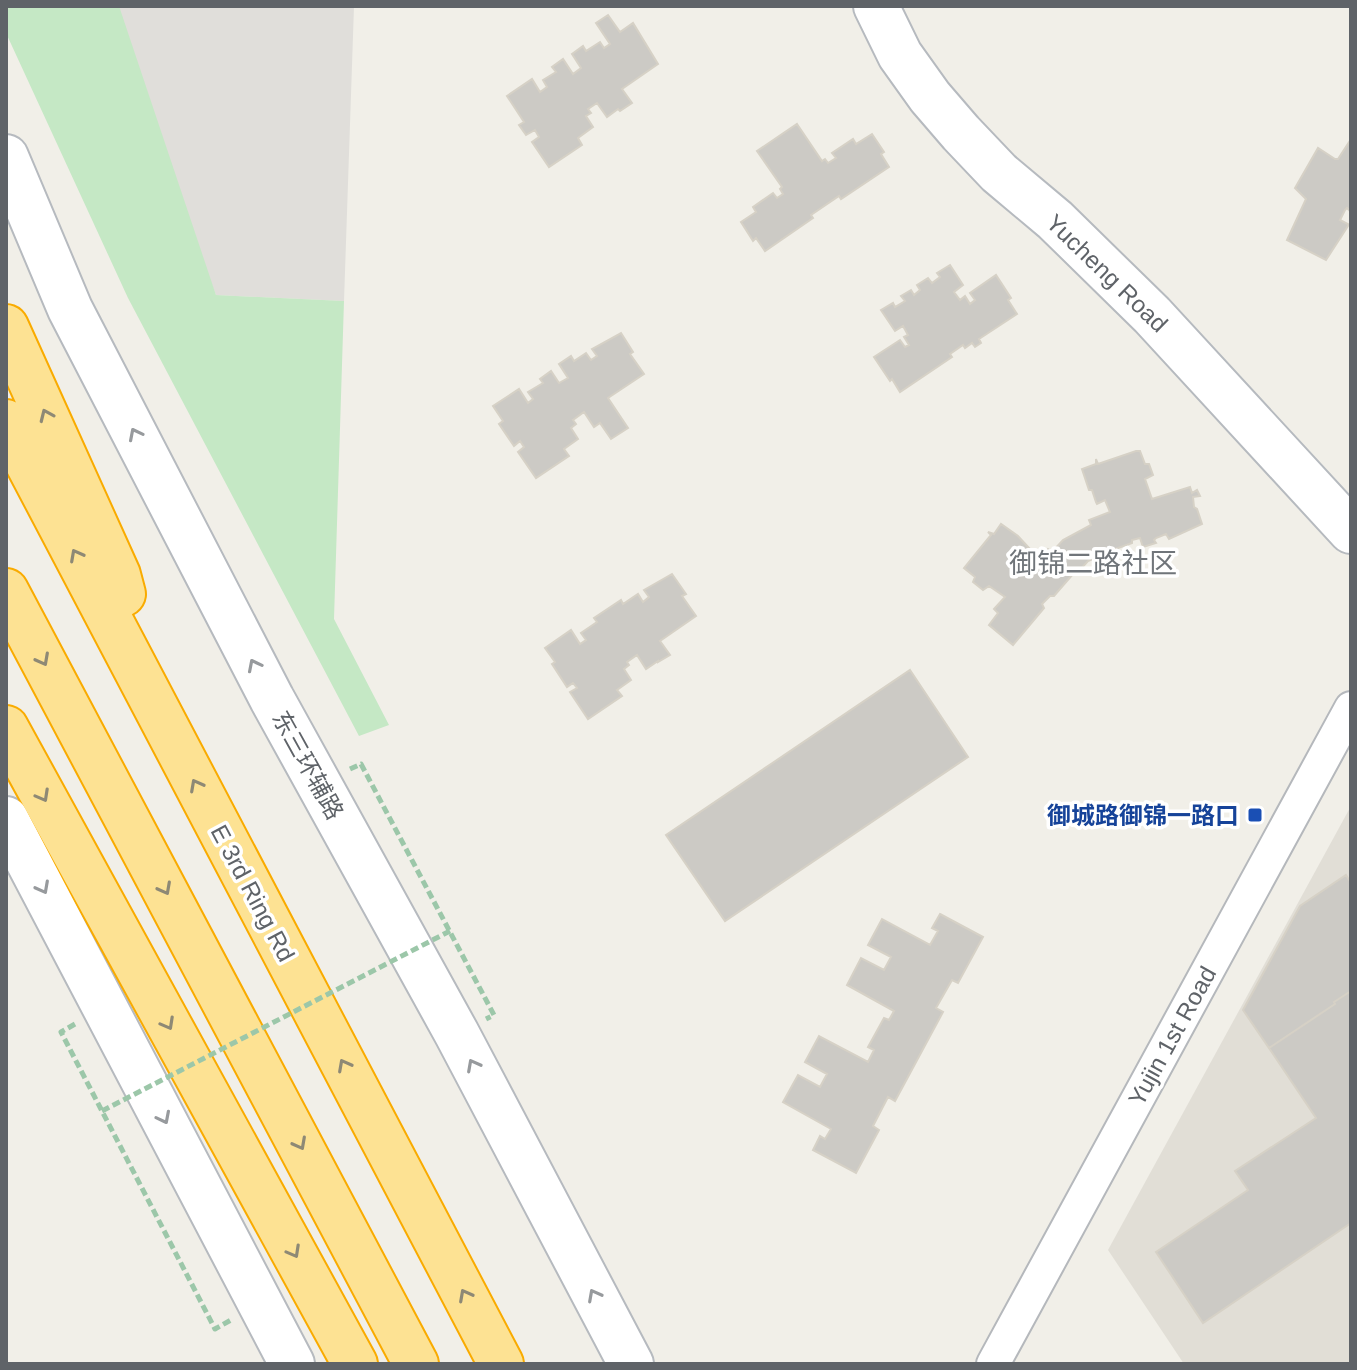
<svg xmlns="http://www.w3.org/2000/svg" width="1357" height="1370" font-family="Arial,'Noto Sans SC',sans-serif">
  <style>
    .industrial { fill: #e0deda }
    .education { fill: #e1ded6 }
    .green { fill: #c5e8c5 }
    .building { fill: #cccac5; stroke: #d6d1c6; stroke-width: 2 }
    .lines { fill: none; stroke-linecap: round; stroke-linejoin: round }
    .street-casing { stroke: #b5b8bc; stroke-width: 36 }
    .secondary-casing { stroke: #b6babf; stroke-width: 48 }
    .highway-casing { stroke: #f9ab00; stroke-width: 48 }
    .path { stroke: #9cc7a9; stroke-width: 5; stroke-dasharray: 8 4; stroke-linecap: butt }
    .street { stroke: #fff; stroke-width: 32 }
    .secondary { stroke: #fff; stroke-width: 44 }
    .highway { stroke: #fde293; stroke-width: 44 }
    .path-bridge { stroke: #9cc7a9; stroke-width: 5; stroke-dasharray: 8 4; stroke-linecap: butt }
    .oneway { stroke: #8e8975 }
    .oneway2 { stroke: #979a9d }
    .transit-dot { fill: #1a4fb4; stroke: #fff; stroke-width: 3 }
    .labels { text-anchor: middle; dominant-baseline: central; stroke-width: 7; stroke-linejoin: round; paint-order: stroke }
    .street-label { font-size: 24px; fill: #5f6368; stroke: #fff }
    .transit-label { font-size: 24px; font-weight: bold; fill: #164399; stroke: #fff; text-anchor: end }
    .quarter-label { font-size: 28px; fill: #70757a; stroke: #fff }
  </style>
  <rect width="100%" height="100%" fill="#f1efe8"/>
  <!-- industrial -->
  <path class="industrial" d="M103,6H354L344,301L216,295Z"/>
  <!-- education -->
  <path class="education" d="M1351,806V1364H1184L1108,1250Z"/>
  <!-- green -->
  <path class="green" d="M6,6H119L216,295L344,301L334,619L389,725L359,736L128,298L6,33Z"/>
  <!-- building -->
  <path class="building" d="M608,15L620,32L633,23L658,64L622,89L632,103L620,111L618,109L607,117L597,103L588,109L591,113L586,116L593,127L578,138L582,145L549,167L532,142L539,137L535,130L526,135L519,125L524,122L507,96L532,79L540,92L547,87L543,80L556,72L552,67L563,59L573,74L581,68L572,54L583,46L586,51L600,42L604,48L610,44L596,23Z
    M797,124L822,161L825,159L828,163L836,158L832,153L853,139L856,144L872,134L884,152L881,154L889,167L841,199L839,196L811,215L813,218L765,251L756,238L753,241L741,222L756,212L753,207L773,193L777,198L783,194L780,189L782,187L757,151Z
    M1351,139V212L1347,208L1345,210L1340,220L1348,224V226L1326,260L1287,240L1306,199L1295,188L1318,148L1335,159H1338Z
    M950,265L963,285L954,292L960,300L965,296L970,304L975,300L970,293L996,275L1011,298L1008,300L1017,314L979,339L981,343L975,347L972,343L965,348L963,345L950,354L952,357L900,392L892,379L890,381L874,357L900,340L905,347L909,345L904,337L908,335L903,326L895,331L881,310L893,303L895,307L905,301L901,296L911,290L914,295L920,290L917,285L928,278L932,283L940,277L937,273Z
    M621,333L633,352L630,354L644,374L608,398L628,428L611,439L600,423L594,427L584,412L573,420L576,424L571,428L578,439L564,449L569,456L536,478L518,452L524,447L520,441L514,446L499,424L503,421L493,406L519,389L528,403L533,399L528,392L543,383L540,379L551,371L559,383L568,378L559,364L571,356L574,361L586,353L591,360L597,356L592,349Z
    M1136,451H1140L1145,464H1149L1153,475L1145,479L1152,499L1190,487L1192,493L1197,490L1200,496L1193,497L1194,507L1197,509L1202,524L1169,539L1166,534L1156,538L1154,540L1156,543L1143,547L1140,538L1132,540V543L1104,553L1101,556L1088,561L1077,573L1073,574L1054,596H1050L1042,604L1044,608L1013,645L989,625L998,613L994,609L1005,597L989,586L983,590L973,582L975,577L964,568L991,535L988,532L994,534L1001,524L1018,536L1030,549L1022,557L1033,565L1048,549L1052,552L1063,540L1091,525L1089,520L1110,512L1105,500L1097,504L1096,502L1092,490H1089L1082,469L1096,464V459L1098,464Z
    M672,574L686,594L682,596L696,616L660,641L670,655L658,662V661L646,669L637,655L627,662L629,665L624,669L631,680L617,690L622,696L588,719L570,692L577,688L573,683L567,687L552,664L555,662L545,648L571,630L580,644L586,640L581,633L597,622L594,618L621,600L623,604L638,594L643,602L649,597L644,590Z
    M910,670L968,757L725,921L666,835Z
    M1346,875L1351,883L1350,885L1351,991L1334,1002L1335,1004L1269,1048L1243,1010L1300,906Z
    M940,914L983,937L958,983L952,980L936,1008L943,1012L895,1101L888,1097L873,1126L879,1130L856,1173L813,1150L820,1136L825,1139L831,1129L783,1102L798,1075L820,1087L827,1074L805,1062L819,1036L868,1062L874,1050L868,1047L884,1018L889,1020L894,1011L847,985L861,958L884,970L891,957L868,945L882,919L930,945L938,931L932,928Z
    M1351,991V1223L1203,1323L1156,1252L1248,1190L1235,1171L1316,1118L1269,1048L1335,1004L1334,1002Z"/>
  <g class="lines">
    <!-- street casing -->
    <g class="street-casing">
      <path id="street" d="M993,1364L1351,708"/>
    </g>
    <!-- secondary casing -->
    <g class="secondary-casing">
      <path id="secondary" d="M876,6L900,55L930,97L961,133L999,173L1055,220L1152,315L1351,531
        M6,157L70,309L272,699L457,1034L631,1364
        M6,819L292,1364"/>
    </g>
    <!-- highway casing -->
    <g class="highway-casing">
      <path id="highway" d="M6,327L118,575L123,594
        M6,422L501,1364
        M6,591L416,1364
        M6,728L355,1364"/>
    </g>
    <!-- path -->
    <path class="path" d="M350,769L361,764L494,1015L486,1019
      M75,1024L61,1032L215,1329L231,1320"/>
    <!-- street -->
    <use href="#street" class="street"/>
    <!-- secondary -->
    <use href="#secondary" class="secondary"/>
    <!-- highway -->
    <use href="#highway" class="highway"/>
    <!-- path-bridge -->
    <path class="path-bridge" d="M102,1111L450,931"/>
  </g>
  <!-- one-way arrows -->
  <defs><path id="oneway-chevron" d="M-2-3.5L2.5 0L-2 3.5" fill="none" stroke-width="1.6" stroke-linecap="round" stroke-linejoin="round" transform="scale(2)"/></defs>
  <g class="oneway">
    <use href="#oneway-chevron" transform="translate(46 415) rotate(-114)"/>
    <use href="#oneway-chevron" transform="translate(76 555) rotate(-118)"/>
    <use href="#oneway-chevron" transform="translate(43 660) rotate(62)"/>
    <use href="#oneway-chevron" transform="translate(196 785) rotate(-118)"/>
    <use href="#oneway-chevron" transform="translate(43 796) rotate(61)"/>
    <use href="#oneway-chevron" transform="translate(165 889) rotate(62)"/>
    <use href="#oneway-chevron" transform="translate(168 1024) rotate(61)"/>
    <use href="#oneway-chevron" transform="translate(344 1065) rotate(-118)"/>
    <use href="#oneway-chevron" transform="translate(300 1144) rotate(62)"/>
    <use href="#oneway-chevron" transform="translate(294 1252) rotate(61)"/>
    <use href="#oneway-chevron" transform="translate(465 1295) rotate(-118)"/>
  </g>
  <g class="oneway2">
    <use href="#oneway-chevron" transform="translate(135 434) rotate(-117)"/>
    <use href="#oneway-chevron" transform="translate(254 665) rotate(-117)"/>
    <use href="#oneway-chevron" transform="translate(43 888) rotate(62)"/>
    <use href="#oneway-chevron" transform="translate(473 1065) rotate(-118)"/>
    <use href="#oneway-chevron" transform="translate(164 1118) rotate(63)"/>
    <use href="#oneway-chevron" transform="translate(594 1295) rotate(-118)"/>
  </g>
  <!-- markers -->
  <rect class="transit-dot" x="1247" y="807" width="16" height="16" rx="4"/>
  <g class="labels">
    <!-- street labels -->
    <g class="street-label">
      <text transform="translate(1107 273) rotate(44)">Yucheng Road</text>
      <text transform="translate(308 765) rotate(61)">东三环辅路</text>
      <text transform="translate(253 893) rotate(62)">E 3rd Ring Rd</text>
      <text transform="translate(1172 1036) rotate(-61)">Yujin 1st Road</text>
    </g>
    <!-- transit labels -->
    <g class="transit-label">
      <text x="1239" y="815">御城路御锦一路口</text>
    </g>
    <!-- quarter labels -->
    <g class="quarter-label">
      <text x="1093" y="563">御锦二路社区</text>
    </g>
  </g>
  <!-- border -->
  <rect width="1357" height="1370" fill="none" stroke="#5f6368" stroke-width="16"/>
</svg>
